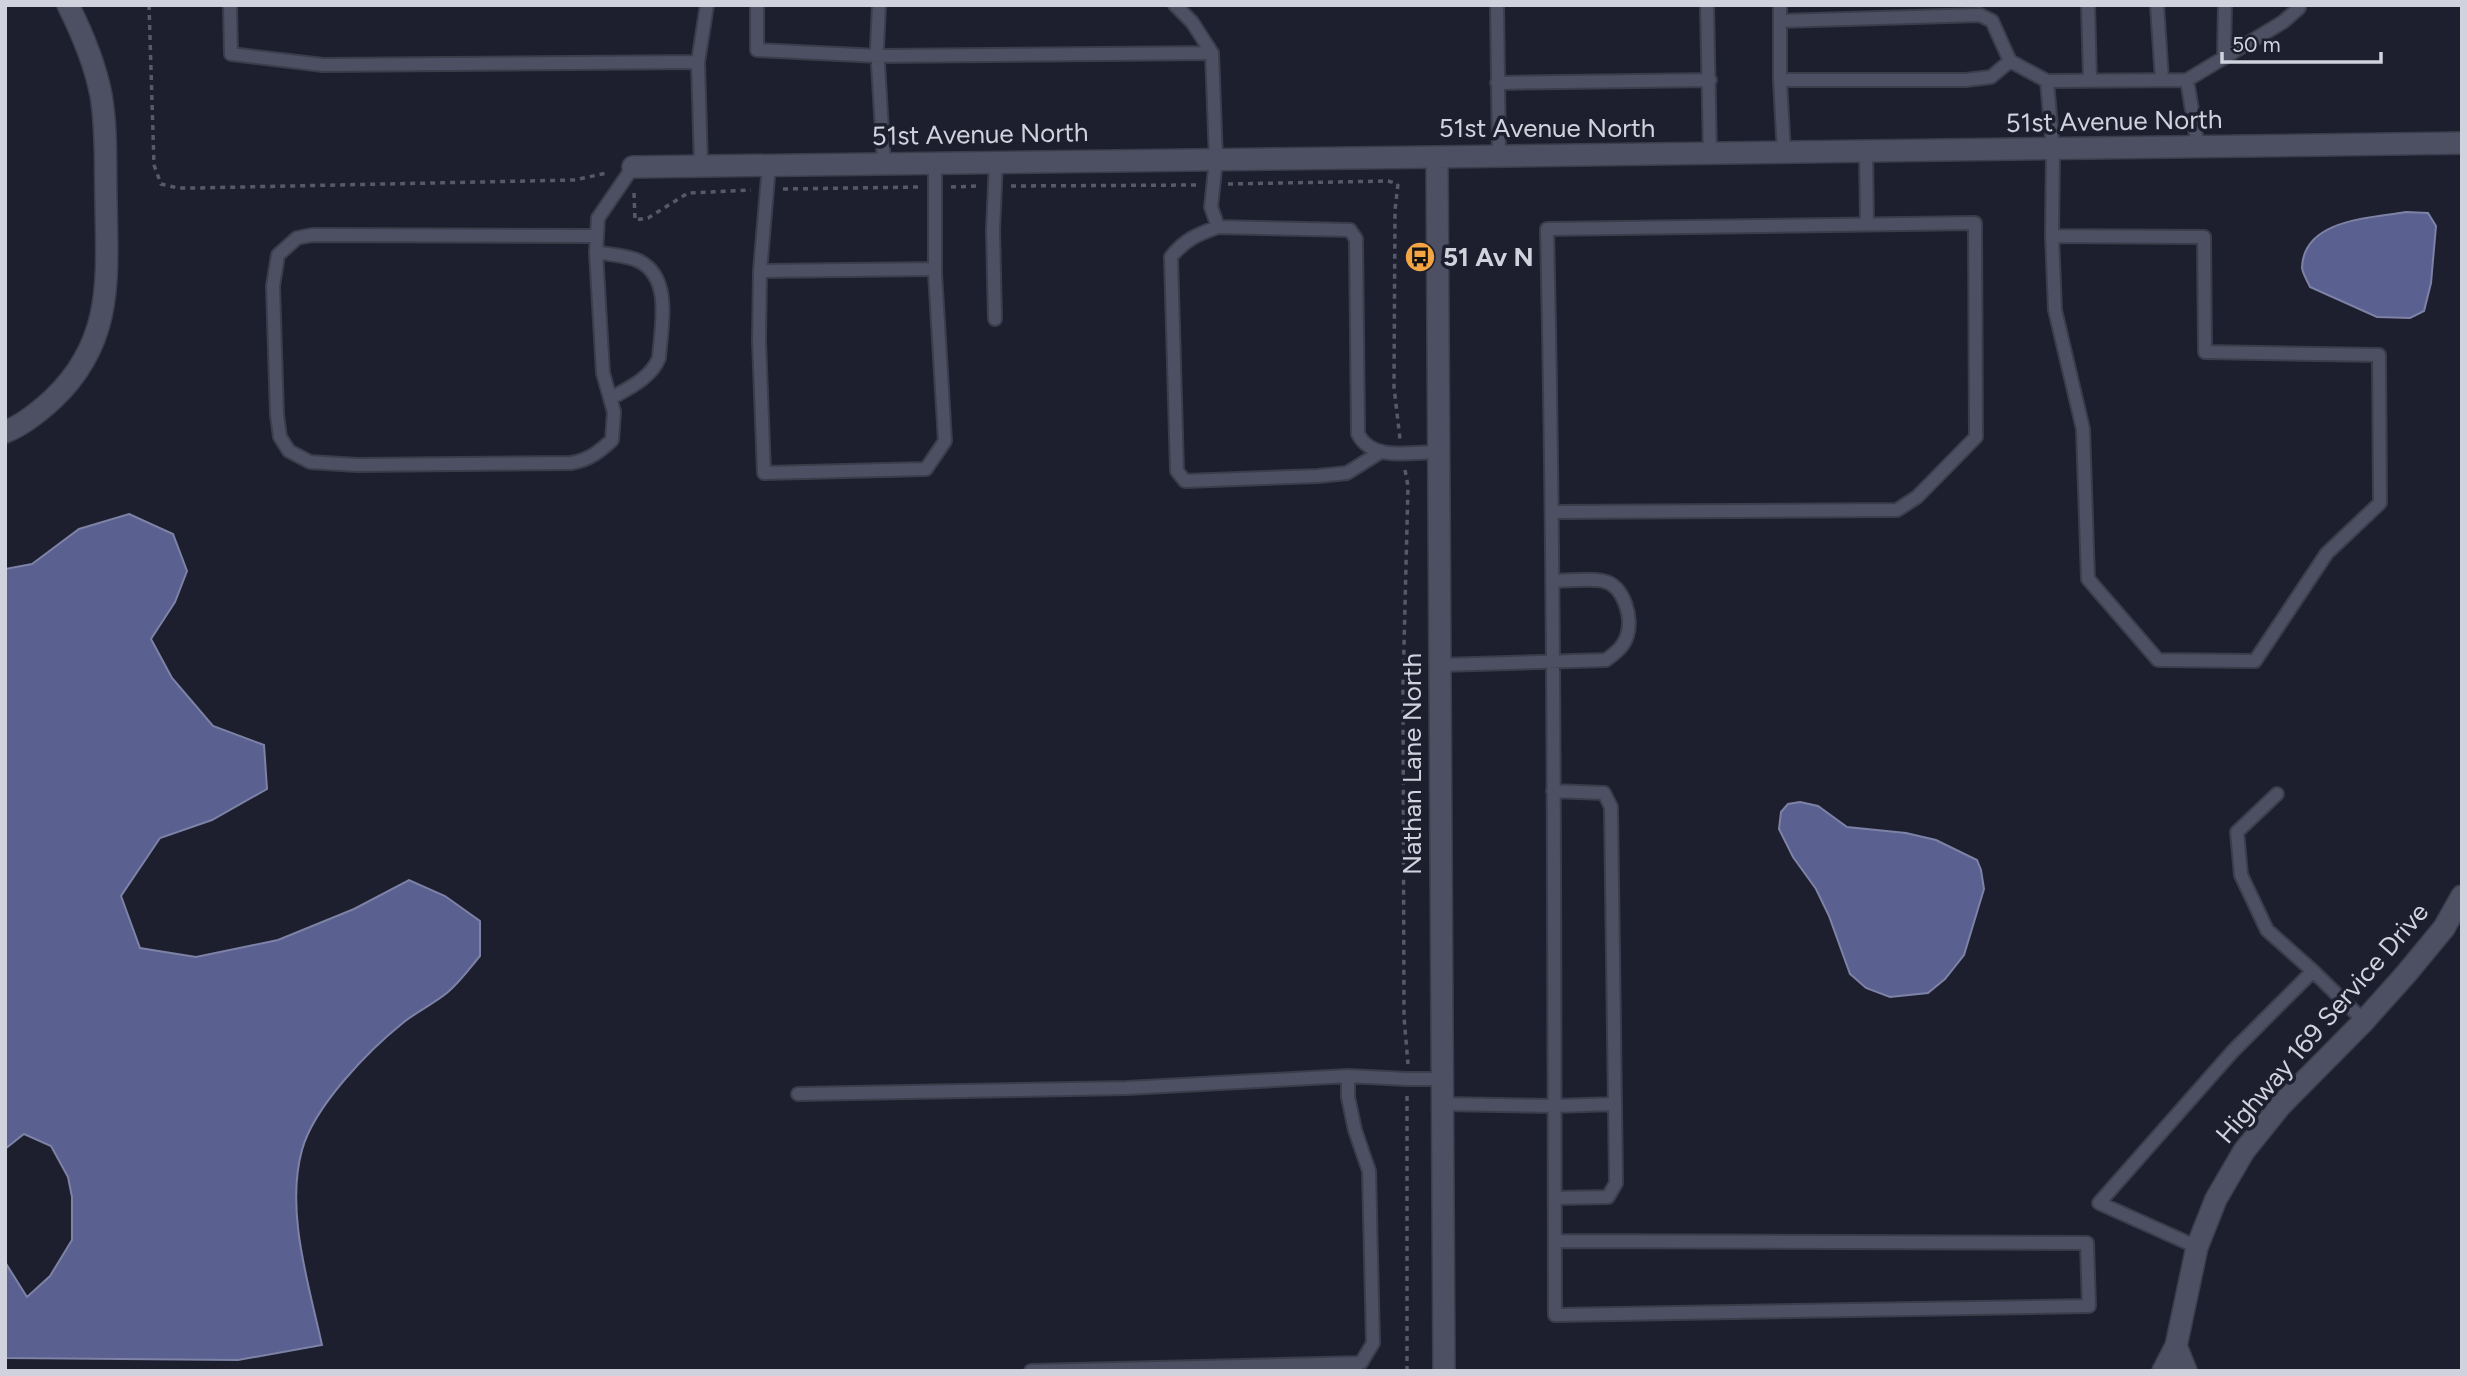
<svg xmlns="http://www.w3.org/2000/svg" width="2467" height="1376" font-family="Figtree,sans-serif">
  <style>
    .water { fill: #5a608f; stroke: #7d82a6; stroke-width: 2 }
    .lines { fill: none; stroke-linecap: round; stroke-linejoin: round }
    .lane-casing { stroke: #3b3d4a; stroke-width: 16 }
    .street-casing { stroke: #3b3d4a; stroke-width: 24 }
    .secondary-casing { stroke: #3b3d4a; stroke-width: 24 }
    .path { stroke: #575967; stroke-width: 3.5; stroke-dasharray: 5 5; stroke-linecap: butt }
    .lane { stroke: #4d5063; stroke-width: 12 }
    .street { stroke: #4d5063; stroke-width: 21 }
    .secondary { stroke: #4d5063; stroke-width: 21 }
    .labels { text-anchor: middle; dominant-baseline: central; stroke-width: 7; stroke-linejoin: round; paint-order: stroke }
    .street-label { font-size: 26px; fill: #d0d2dd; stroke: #1d1f2f }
    .poi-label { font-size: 26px; font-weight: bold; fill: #d0d2dd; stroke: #1d1f2f; text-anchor: start }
  </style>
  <rect width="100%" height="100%" fill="#1d1f2f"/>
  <!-- water -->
  <path class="water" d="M2406,212L2428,213L2436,226L2431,283L2424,311L2410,318L2377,317L2310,287C2308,282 2302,273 2302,267C2304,219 2371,218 2406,212Z
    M129,514L173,534L187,571L175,602L151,639L172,678L213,726L264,745L267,789L212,820L160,838L121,896L140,948L196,957L278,940L354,909L409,880L445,896L480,921V956C470,968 460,982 448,992C435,1003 418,1011 404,1022C369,1050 314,1106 302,1150C285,1211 309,1285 322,1345L238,1360L5,1358V1262L27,1297L50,1276L72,1240V1197L68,1177L51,1146L24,1134L5,1149V569L32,564L79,529Z
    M1800,802L1818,806L1847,827L1906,833L1936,840L1977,860L1981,870L1984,889L1964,955L1945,979L1928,993L1890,997L1866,988L1850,974L1829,916L1816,889L1793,857L1779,829L1781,812L1788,804Z"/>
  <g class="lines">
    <!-- lane casing -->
    <g class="lane-casing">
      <path id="lane" d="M230,5L231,54L323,65L698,62
        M757,5V50L879,56L1212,53
        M879,5L877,47L884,164
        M1175,5L1192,22L1212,53L1216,160L1211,207L1218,227L1350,230L1356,239L1358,434C1372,462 1412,452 1438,452
        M1497,5L1499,158
        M1707,5L1710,155
        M1780,5V80L1784,154
        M2088,5L2090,80
        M2157,5L2162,80
        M1780,21L1980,15L1992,21L2010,61L2047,81L2053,150L2052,236L2055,310L2083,429L2088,579L2158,660L2255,661L2327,553L2380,503L2379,355L2205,352L2204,237L2052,236
        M2224,58L2225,5
        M1780,80H1966L1991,77L2010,61
        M2047,81L2187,80
        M1497,83L1710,80
        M2198,147L2187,80L2283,22L2299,8V5
        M1866,152L1867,224
        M769,165L760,271L759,340L764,473L926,469L945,441L935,273V163
        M701,166L698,62L707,5
        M1218,227C1198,234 1184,240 1171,257L1177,471L1185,481L1318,476L1347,473L1379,453
        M597,236L312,235L297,238L278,255L273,286L277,415L280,437L289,451L310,462L357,465L571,463C589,460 599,452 612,440L614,412L603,373L596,252L598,218L633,167
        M596,252C609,255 627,255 639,261C673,278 661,328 659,358C651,378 629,388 611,398
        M760,271L935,269
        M995,319L993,230L996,162
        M1553,512L1897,510L1917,497L1976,437L1975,223L1547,229C1555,591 1554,953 1555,1315L2089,1306L2087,1243L1555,1241
        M1440,665L1606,660C1615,653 1623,648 1627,636C1633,618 1624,585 1603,581C1587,578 1569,581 1553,581
        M1553,791L1604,793L1611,807L1616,1183L1608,1197L1555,1198
        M2277,794L2237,832L2241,875L2267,930L2313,971L2364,1021
        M798,1094L1127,1088L1348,1076L1407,1079H1443
        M1443,1104L1555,1106L1615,1104
        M2197,1247L2099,1203L2233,1051L2313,971
        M1031,1371L1361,1363L1373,1343L1369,1171L1355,1130L1348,1097V1076"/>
    </g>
    <!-- street casing -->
    <g class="street-casing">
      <path id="street" d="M633,167L1437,157
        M5,432C23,425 40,411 53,399C114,341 107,278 106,201C105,166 107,129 101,95C95,64 82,33 68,5"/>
    </g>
    <!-- secondary casing -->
    <g class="secondary-casing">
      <path id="secondary" d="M2176,1346L2186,1371
        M1444,1371L1437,157L2462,143
        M2163,1371L2176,1346L2197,1247L2216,1199L2244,1151L2281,1105L2364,1021L2406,974L2444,928L2462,896"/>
    </g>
    <!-- path -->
    <path class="path" d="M149,5L154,165L161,184L178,188H195L574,180L607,173
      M1228,184L1388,181L1398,184
      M1398,184L1395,210L1394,387L1400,439
      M1011,186L1199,185
      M951,187L979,186
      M783,189L919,187
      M634,193L635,220L648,218L688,193L751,190
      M1405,470L1408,486L1403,686L1404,1017L1408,1064
      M1407,1371V1096"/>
    <!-- lane -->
    <use href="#lane" class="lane"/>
    <!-- street -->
    <use href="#street" class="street"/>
    <!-- secondary -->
    <use href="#secondary" class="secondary"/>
  </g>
  <!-- icons -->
  <defs>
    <g id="bus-disc" transform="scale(1.575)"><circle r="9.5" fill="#f3a443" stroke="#1d1f2f"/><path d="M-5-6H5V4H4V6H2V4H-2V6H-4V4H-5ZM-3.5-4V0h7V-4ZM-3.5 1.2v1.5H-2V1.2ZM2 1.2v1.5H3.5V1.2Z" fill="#111"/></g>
  </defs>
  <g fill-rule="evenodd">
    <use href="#bus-disc" x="1420" y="257"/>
  </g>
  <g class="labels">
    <!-- street labels -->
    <g class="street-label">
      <text transform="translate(2114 121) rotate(-1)">51st Avenue North</text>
      <text x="1547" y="128">51st Avenue North</text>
      <text transform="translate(980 134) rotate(-1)">51st Avenue North</text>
      <text transform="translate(1412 764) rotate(-90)">Nathan Lane North</text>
      <text transform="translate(2322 1023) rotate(-49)">Highway 169 Service Drive</text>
    </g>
    <!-- poi labels -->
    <g class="poi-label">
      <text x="1443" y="257">51 Av N</text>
    </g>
  </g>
  <!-- border -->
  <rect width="2467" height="1376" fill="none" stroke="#d0d2dd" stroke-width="14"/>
  <!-- scale -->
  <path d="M2222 52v10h159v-10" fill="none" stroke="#d0d2dd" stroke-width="3.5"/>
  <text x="2232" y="52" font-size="21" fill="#d0d2dd" stroke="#1d1f2f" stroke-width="5" paint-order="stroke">50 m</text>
</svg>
